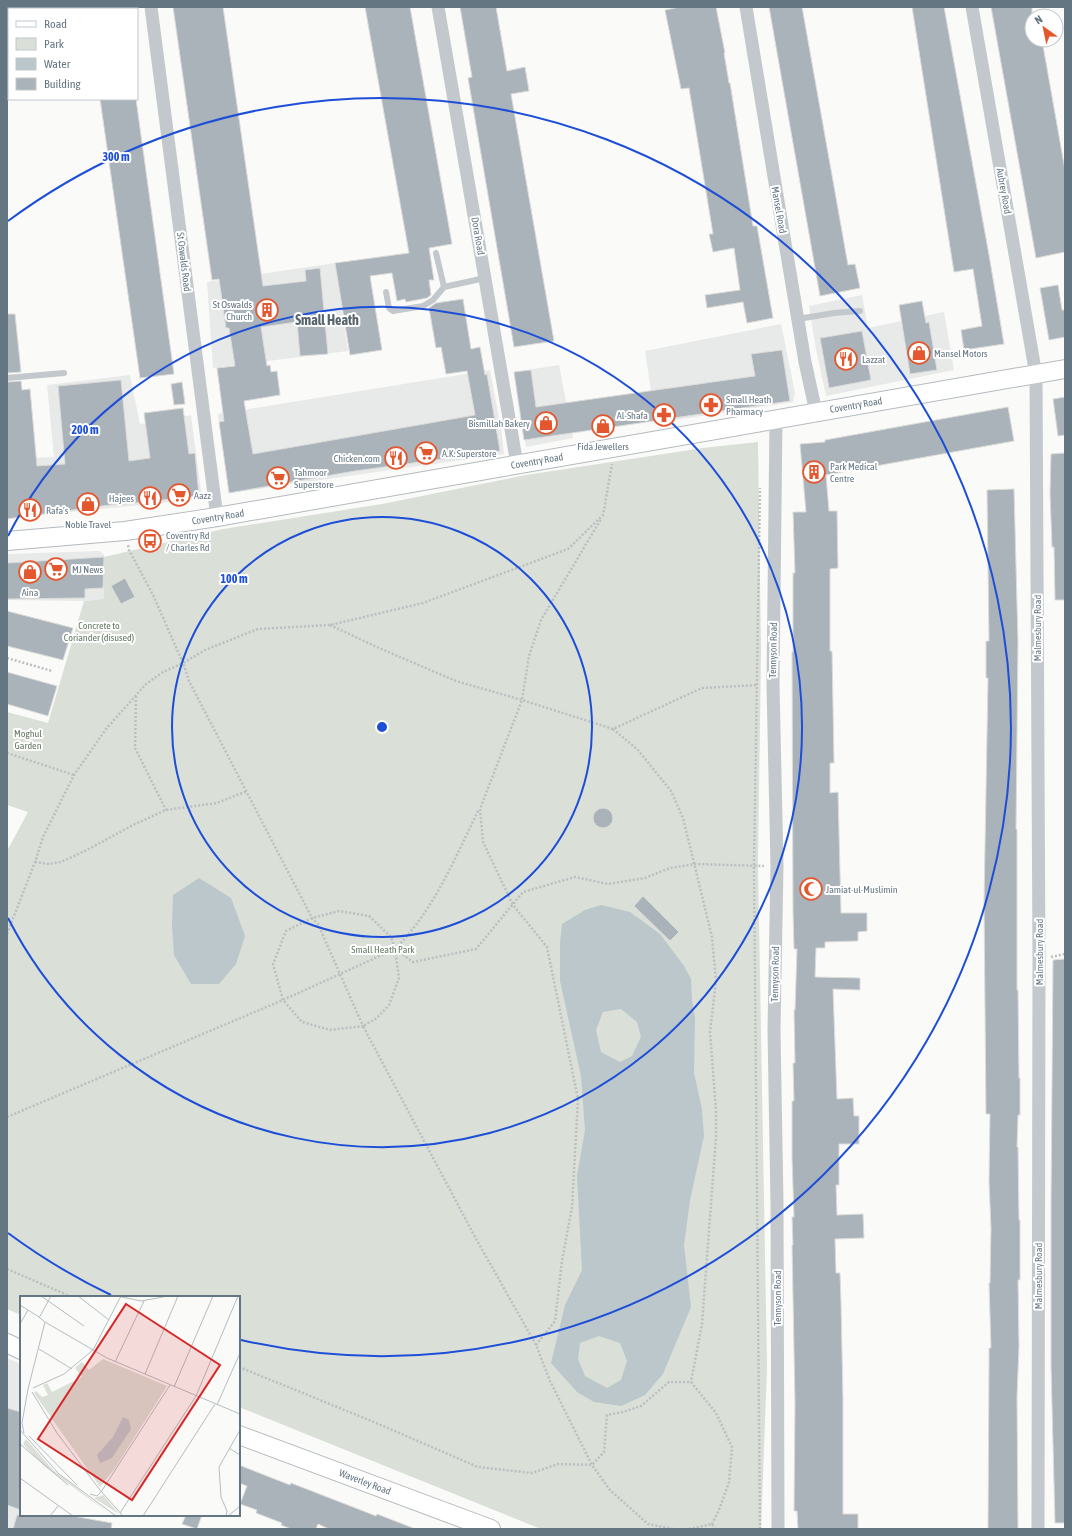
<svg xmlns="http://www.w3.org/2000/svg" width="1072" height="1536" font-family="'Asap Condensed',sans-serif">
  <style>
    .built { fill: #e8e9e9 }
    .green { fill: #dadfd7 }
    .water { fill: #bbc7cb; fill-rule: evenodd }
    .building { fill: #aab3b9; stroke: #dcdcda }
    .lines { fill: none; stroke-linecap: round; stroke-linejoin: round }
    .secondary-casing { stroke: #b3babf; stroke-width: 20 }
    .path { stroke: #bbbfc2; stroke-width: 2.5; stroke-dasharray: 2 2; stroke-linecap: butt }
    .lane { stroke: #c3c8cc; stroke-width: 6 }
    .street { stroke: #c3c8cc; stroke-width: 13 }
    .secondary { stroke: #fff; stroke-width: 18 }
    .ring { fill: none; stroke: #1d4ed8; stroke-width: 2 }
    .labels { text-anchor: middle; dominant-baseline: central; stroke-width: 4; stroke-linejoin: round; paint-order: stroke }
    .street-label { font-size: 10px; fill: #657683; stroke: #fff }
    .poi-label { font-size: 10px; fill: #657683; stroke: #fff; text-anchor: start }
    .park-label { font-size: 10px; fill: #687a64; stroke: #fff }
    .district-label { font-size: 14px; font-weight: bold; fill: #57646e; stroke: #fff }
    .inset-road { fill: none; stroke: #b5bdc2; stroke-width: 1 }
    .view { fill: #d62828; fill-opacity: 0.15; stroke: #d62828; stroke-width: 2 }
    .inset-edge { fill: none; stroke: #657683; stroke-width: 2 }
    .centre { fill: #1d4ed8; stroke: #fff; stroke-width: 2 }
    .ring-label { font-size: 12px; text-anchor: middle; font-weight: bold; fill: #1d4ed8; stroke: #fff; stroke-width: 4; stroke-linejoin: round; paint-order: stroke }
  </style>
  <rect width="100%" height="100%" fill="#fafaf8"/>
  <!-- built -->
  <path class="built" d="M335,263L348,351L213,368L207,282Z
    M862,295L868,328L944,312L954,370L826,396L816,350L809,306Z
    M781,324L795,393L793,402L656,423L645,351Z
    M559,365L573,438L526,447L514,372Z
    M490,370L501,428L504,454L229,493L218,414Z
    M130,375L140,424L191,415L202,499L21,517L7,459L54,457L47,385Z
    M100,551L104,555V599L84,601L7,600V554Z
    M7,1358L21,1364V1515H68L65,1529H7Z"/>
  <!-- green -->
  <path class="green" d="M758,442L761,651L758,864L767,1368L761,1529H541L239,1407V1297H21V1315L7,1309V851L28,812L7,805V712L48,723L84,601L104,599V557L223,529L382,504L526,475L703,448Z"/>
  <!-- water -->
  <path class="water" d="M199,878L231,898L245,936L236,964L219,984H191L174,955L172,925L173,895Z
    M601,905L630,912L660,934L684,966L691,979L692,1000L695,1018L694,1073L702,1109L704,1136L690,1200L684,1245L691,1307L663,1374L645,1395L621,1406L594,1402L577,1392L551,1363L565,1305L582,1270L577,1176L585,1130L581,1076L560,981V943L562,924L585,910ZM621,1009L637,1022L641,1037L632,1056L620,1062L601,1052L596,1030L603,1012ZM599,1336L620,1343L627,1361L621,1380L607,1388L585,1376L578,1359L580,1343Z"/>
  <!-- building -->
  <path class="building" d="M173,7H223L263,286L306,281L305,270L320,268L328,354L300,356L297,322L261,327L267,366L270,365L271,372L277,371L280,395L244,401L253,454L475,415L467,371L446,374L441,347L436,348L429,308L436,303L463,299L471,349L480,347L485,375L487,374L500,451L355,471L229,493L219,422L224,421L217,368L235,366L229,328H226L219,279L212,280Z
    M365,7H410L452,244L429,248L434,280H429L431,295L427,298L406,302L405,299L397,301L392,273L370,276L382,350L350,355L335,263L409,253Z
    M460,7H496L507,71L525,67L529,91L511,94L554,341L514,347L468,78L472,77Z
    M680,7H716L725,53H724L729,83H730L753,226H757L773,318L747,323L743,302L707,308L705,295L740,290L734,248L713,252L709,234H713L689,88L681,89L665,10Z
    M769,7H802L848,265L855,264L860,288L820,296Z
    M912,7H944L989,255L1004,344L964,350L961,330L982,326L973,269L954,272Z
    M991,7H1032V40H1042L1065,170V252L1036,258Z
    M100,99H136L174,374L140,378Z
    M1058,285L1062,310H1065V337L1049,340L1040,288Z
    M922,301L926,323L929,322L937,370L910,374L899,305Z
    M7,314H15L21,372L7,373Z
    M862,331L871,380L829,388L820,338Z
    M782,350L790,401L524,440L514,372L531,370L536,407L755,376L751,354Z
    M121,380L129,461L150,458L144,413L183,408L189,454L195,453L199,496L117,505V504L7,519V382L21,381L22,390L30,389L37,466L65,464L58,386Z
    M182,382L185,404L174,405L171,384Z
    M1065,397V435L1058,436L1053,399Z
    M1008,407L1014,441L826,475L829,511H837L838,568L830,569V651H832L834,763H830V793L838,792L841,913H867V931L858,932V941L825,942V948H816L815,977L860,978V990L833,989L837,1099L853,1098L854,1116H859V1144H839V1185H836L837,1215L863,1214L864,1238L835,1239L836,1273H840L841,1303L843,1400V1514H858V1529H798L797,1511H794L795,1403L792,1245H793L792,1217H794L792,1158V1101H794L793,1063H795L794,1010H795L797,949H794L793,912L792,652H793V573H795L793,512H806L800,444L825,442V440Z
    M1065,453V600H1055L1054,547H1052L1050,493L1051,454Z
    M1014,489L1018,642L1016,829H1017V990H1018L1019,1078H1020V1115H1018L1017,1147H1018L1019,1220H1020V1280H1018L1019,1346L1017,1397L1018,1529H988L989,1364V1348H991L989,1283H990L991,1228L989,1182L990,1114H986L984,903L988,678H986V641H989L987,490Z
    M104,557L103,588L85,589V598L7,599V563Z
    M125,578L135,597L121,604L111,586Z
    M7,611L73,628L63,660L7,646Z
    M7,672L57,686L48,716L7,704Z
    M593 818a10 10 0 1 1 20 0a10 10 0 1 1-20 0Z
    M643,896L679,932L670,941L634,906Z
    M1065,959V1523H1055L1051,1366V1203L1053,960Z
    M7,1408L21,1412V1510L7,1505Z
    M239,1465L290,1485L291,1483L376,1516L377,1514L413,1528V1529H329L318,1524L316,1529H291L281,1525L282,1523L256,1513L257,1510L240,1504L247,1486L239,1483Z
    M17,1515H67L112,1523L111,1529H13Z
    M186,1515H202L197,1529L182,1524Z"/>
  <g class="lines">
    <!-- secondary casing -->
    <g class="secondary-casing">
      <path id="secondary" d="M7,541L125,531L217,517L1065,369
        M7,1343L21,1350
        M239,1435L491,1529"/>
    </g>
    <!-- path -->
    <path class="path" d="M330,625L379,648L456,681L522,700L613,729L702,688L758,685
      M7,658L52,671
      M136,696L135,748L166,810
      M613,729L638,750L671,791L683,818L712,937L716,981L710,1032L716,1111V1137L702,1324L691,1382
      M7,753L74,775
      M35,862L49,864L61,862L85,851L133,825L166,810L217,803L247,791
      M7,934L35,862L43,837L74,775L106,729L146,684L163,672L183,663L153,595L129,550L128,545
      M395,949C434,910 455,858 479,809
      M1051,957L1065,954
      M7,1117L283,1000L395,949L391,937L369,916L339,911L312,918L286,931L273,964L283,1000L302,1022L330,1030L363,1026L318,924L312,918L189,681L183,663L205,650L258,629L330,625L423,603L568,549L603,515L612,464
      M7,1269L72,1297
      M536,1345L555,1321L562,1261L572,1207L578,1099L547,947L513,905L483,842L480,809L522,700L529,656L541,620L601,519
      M239,1367L369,1420L478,1467L532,1473L558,1464L592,1465L604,1452L607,1415L623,1412L641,1406L669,1382H691L716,1413L732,1447L729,1482L719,1510L712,1524
      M673,1529L648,1524L610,1490L592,1465L550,1381L536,1345L475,1237L363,1026L377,1018L389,1005L399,978L395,949L413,962L476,949L523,892L575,877L608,884L645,878L670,868L695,864L764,866
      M689,1529L712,1524L715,1529
      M760,1529L754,866L760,488"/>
    <!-- lane -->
    <path class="lane" d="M436,253L444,287L485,278
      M386,292L389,308L393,311L423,306L433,300L444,287
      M798,319L834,313L860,311
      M7,378L64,373"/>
    <!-- street -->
    <path class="street" d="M151,7L217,517
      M438,7L517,464
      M746,7L779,207L805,362L816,412
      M972,7L1036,375L1039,960L1038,1529
      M776,419L773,685L777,866L774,1030L777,1203L778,1529"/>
    <!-- secondary -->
    <use href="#secondary" class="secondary"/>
  </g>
  <!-- distance rings -->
  <g class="ring">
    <circle cx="382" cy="727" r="210"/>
    <path d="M8 536A420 420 0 1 1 8 918"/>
    <path d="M111 1295A629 629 0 0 1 8 1233M8 221A629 629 0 1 1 241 1340"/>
  </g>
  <!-- icons -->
  <defs>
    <g id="building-ring" transform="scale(1.15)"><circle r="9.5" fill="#fff" stroke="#e4572e" stroke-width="1.5"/><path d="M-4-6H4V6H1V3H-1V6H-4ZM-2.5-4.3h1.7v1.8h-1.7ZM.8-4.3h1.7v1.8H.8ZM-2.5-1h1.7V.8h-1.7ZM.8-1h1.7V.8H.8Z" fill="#e4572e"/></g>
    <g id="shop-ring" transform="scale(1.15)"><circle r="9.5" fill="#fff" stroke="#e4572e" stroke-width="1.5"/><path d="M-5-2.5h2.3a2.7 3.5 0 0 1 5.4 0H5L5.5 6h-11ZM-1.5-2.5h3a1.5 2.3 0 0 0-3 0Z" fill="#e4572e"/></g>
    <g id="restaurant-ring" transform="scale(1.15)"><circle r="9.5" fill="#fff" stroke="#e4572e" stroke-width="1.5"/><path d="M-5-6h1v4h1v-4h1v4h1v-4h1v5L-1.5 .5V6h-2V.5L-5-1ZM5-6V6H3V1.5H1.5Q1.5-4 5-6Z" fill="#e4572e"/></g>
    <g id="pharmacy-ring" transform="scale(1.15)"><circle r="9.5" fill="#fff" stroke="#e4572e" stroke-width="1.5"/><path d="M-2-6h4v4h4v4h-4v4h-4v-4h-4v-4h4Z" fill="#e4572e"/></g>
    <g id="supermarket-ring" transform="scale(1.15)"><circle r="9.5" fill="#fff" stroke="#e4572e" stroke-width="1.5"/><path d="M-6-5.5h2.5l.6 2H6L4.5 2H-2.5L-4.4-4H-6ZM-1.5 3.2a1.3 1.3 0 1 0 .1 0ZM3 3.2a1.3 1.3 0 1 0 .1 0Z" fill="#e4572e"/></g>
    <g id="bus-ring" transform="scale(1.15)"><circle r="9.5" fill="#fff" stroke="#e4572e" stroke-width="1.5"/><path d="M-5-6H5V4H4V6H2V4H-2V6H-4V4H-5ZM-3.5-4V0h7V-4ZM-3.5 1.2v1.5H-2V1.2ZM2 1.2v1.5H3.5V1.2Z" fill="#e4572e"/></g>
    <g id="mosque-ring" transform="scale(1.15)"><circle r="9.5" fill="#fff" stroke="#e4572e" stroke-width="1.5"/><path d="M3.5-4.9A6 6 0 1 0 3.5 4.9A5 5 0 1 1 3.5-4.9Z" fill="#e4572e"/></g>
  </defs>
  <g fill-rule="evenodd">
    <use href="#building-ring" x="267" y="310"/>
    <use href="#shop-ring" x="919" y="353"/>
    <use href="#restaurant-ring" x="846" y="359"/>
    <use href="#pharmacy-ring" x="711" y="405"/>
    <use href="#pharmacy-ring" x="664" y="415"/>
    <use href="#shop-ring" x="546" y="423"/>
    <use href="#shop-ring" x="603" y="426"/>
    <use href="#supermarket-ring" x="426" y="453"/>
    <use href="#restaurant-ring" x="396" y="458"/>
    <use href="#building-ring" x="814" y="472"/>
    <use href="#supermarket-ring" x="278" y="478"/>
    <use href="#supermarket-ring" x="179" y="495"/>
    <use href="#restaurant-ring" x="150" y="498"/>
    <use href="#shop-ring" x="88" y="504"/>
    <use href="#restaurant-ring" x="30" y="510"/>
    <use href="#bus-ring" x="150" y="541"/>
    <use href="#supermarket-ring" x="56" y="569"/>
    <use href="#shop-ring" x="30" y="572"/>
    <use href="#mosque-ring" x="811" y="889"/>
  </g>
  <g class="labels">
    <!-- street labels -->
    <g class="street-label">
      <text transform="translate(1004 191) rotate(80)">Aubrey Road</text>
      <text transform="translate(779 210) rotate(80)">Mansel Road</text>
      <text transform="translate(478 236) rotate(80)">Dora Road</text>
      <text transform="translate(184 262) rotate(83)">St Oswalds Road</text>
      <text transform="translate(856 405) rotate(-10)">Coventry Road</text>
      <text transform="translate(537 461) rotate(-10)">Coventry Road</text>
      <text transform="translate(218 517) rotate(-9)">Coventry Road</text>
      <text transform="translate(1037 628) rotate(-90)">Malmesbury Road</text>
      <text transform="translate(773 650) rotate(-89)">Tennyson Road</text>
      <text transform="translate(1039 952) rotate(-90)">Malmesbury Road</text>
      <text transform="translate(775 974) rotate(-89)">Tennyson Road</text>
      <text transform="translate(1038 1276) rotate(-90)">Malmesbury Road</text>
      <text transform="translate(777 1298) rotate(-90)">Tennyson Road</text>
      <text transform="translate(365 1482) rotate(21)">Waverley Road</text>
    </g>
    <!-- poi labels -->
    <g class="poi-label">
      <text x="252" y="304" text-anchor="end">St Oswalds<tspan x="252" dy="12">Church</tspan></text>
      <text x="934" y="353">Mansel Motors</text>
      <text x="862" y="359">Lazzat</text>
      <text x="726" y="399">Small Heath<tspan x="726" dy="12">Pharmacy</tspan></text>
      <text x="648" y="415" text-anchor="end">Al-Shafa</text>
      <text x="530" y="423" text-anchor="end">Bismillah Bakery</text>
      <text x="603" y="446" text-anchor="middle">Fida Jewellers</text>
      <text x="442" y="453">A.K. Superstore</text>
      <text x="380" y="458" text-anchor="end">Chicken.com</text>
      <text x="830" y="466">Park Medical<tspan x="830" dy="12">Centre</tspan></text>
      <text x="294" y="472">Tahmoor<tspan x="294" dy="12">Superstore</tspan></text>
      <text x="194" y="495">Aazz</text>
      <text x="134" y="498" text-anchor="end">Hajees</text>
      <text x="46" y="510">Rafa's</text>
      <text x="88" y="524" text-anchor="middle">Noble Travel</text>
      <text x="166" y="535">Coventry Rd<tspan x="166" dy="12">/ Charles Rd</tspan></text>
      <text x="72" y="569">MJ News</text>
      <text x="30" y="592" text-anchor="middle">Aina</text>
      <text x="826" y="889">Jamiat-ul-Muslimin</text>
    </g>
    <!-- park labels -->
    <g class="park-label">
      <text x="99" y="625">Concrete to<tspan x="99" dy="12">Coriander (disused)</tspan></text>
      <text x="28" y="733">Moghul<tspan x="28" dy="12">Garden</tspan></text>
      <text x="383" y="949">Small Heath Park</text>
    </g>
    <!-- district labels -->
    <g class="district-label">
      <text x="327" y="320">Small Heath</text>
    </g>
  </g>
  <!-- overview -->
  <g transform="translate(20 1296)">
    <rect width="220" height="220" fill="#fafaf8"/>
    <path d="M83,63L147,90L95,172L80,191L14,97L16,95L22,101L28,99L23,89L27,87L32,96L62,81L55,72L62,66L69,74ZM6,143L33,174L93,220L24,170L3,148ZM83,199L99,218L74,202Z" fill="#dadfd7"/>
    <path d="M103,121L109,124L111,133L92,162L80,167L77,159L93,141Z" fill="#bbc7cb"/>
    <path class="inset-road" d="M21,0L64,30M58,0L89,24M97,0L121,5L148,0M0,9L19,21M19,22L31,0M25,26L87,62L220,118M0,28L8,14M19,53L52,73M95,66L124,5M125,78L158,0M154,91L193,0M13,92L44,78L73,54L101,0M12,96L37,137L80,194L103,220M197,109L220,57M0,134L39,178L96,220M4,137L2,127L8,93L25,26L19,21M9,140L57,189M0,148L48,189M209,152L220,159M0,182L53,220M70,198L77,200L81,196L150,89M100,217L176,100L218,0M30,220L38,210M123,220L195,108M206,220L207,215L201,201L199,171L220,134M208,220L220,210"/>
    <path class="view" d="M106,8L200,69L112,204L18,143Z"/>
    <rect width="220" height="220" class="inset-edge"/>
  </g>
  <circle cx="382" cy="727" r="6" class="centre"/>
  <g class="ring-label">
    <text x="116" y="161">300 m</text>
    <text x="85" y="434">200 m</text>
    <text x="234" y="583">100 m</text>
  </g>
  <!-- border -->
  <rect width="1072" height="1536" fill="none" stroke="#657683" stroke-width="16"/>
  <!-- legend -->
  <rect x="8" y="8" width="130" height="92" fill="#ffffff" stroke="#c1c8cd"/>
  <rect x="16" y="21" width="20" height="6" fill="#ffffff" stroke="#c1c8cd"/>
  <text x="44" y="28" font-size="12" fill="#657683">Road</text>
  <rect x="16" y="38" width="20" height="12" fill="#dadfd7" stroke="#c1c8cd"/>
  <text x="44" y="48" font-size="12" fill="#657683">Park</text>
  <rect x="16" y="58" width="20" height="12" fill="#bbc7cb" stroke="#c1c8cd"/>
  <text x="44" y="68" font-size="12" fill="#657683">Water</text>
  <rect x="16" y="78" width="20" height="12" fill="#aab3b9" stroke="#c1c8cd"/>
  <text x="44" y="88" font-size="12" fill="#657683">Building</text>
  <!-- north arrow -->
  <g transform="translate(1044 28) rotate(327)"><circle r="19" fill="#ffffff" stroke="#c1c8cd"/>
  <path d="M0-3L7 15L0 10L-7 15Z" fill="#e4572e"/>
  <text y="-6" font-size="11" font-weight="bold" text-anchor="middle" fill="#657683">N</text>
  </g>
</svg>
